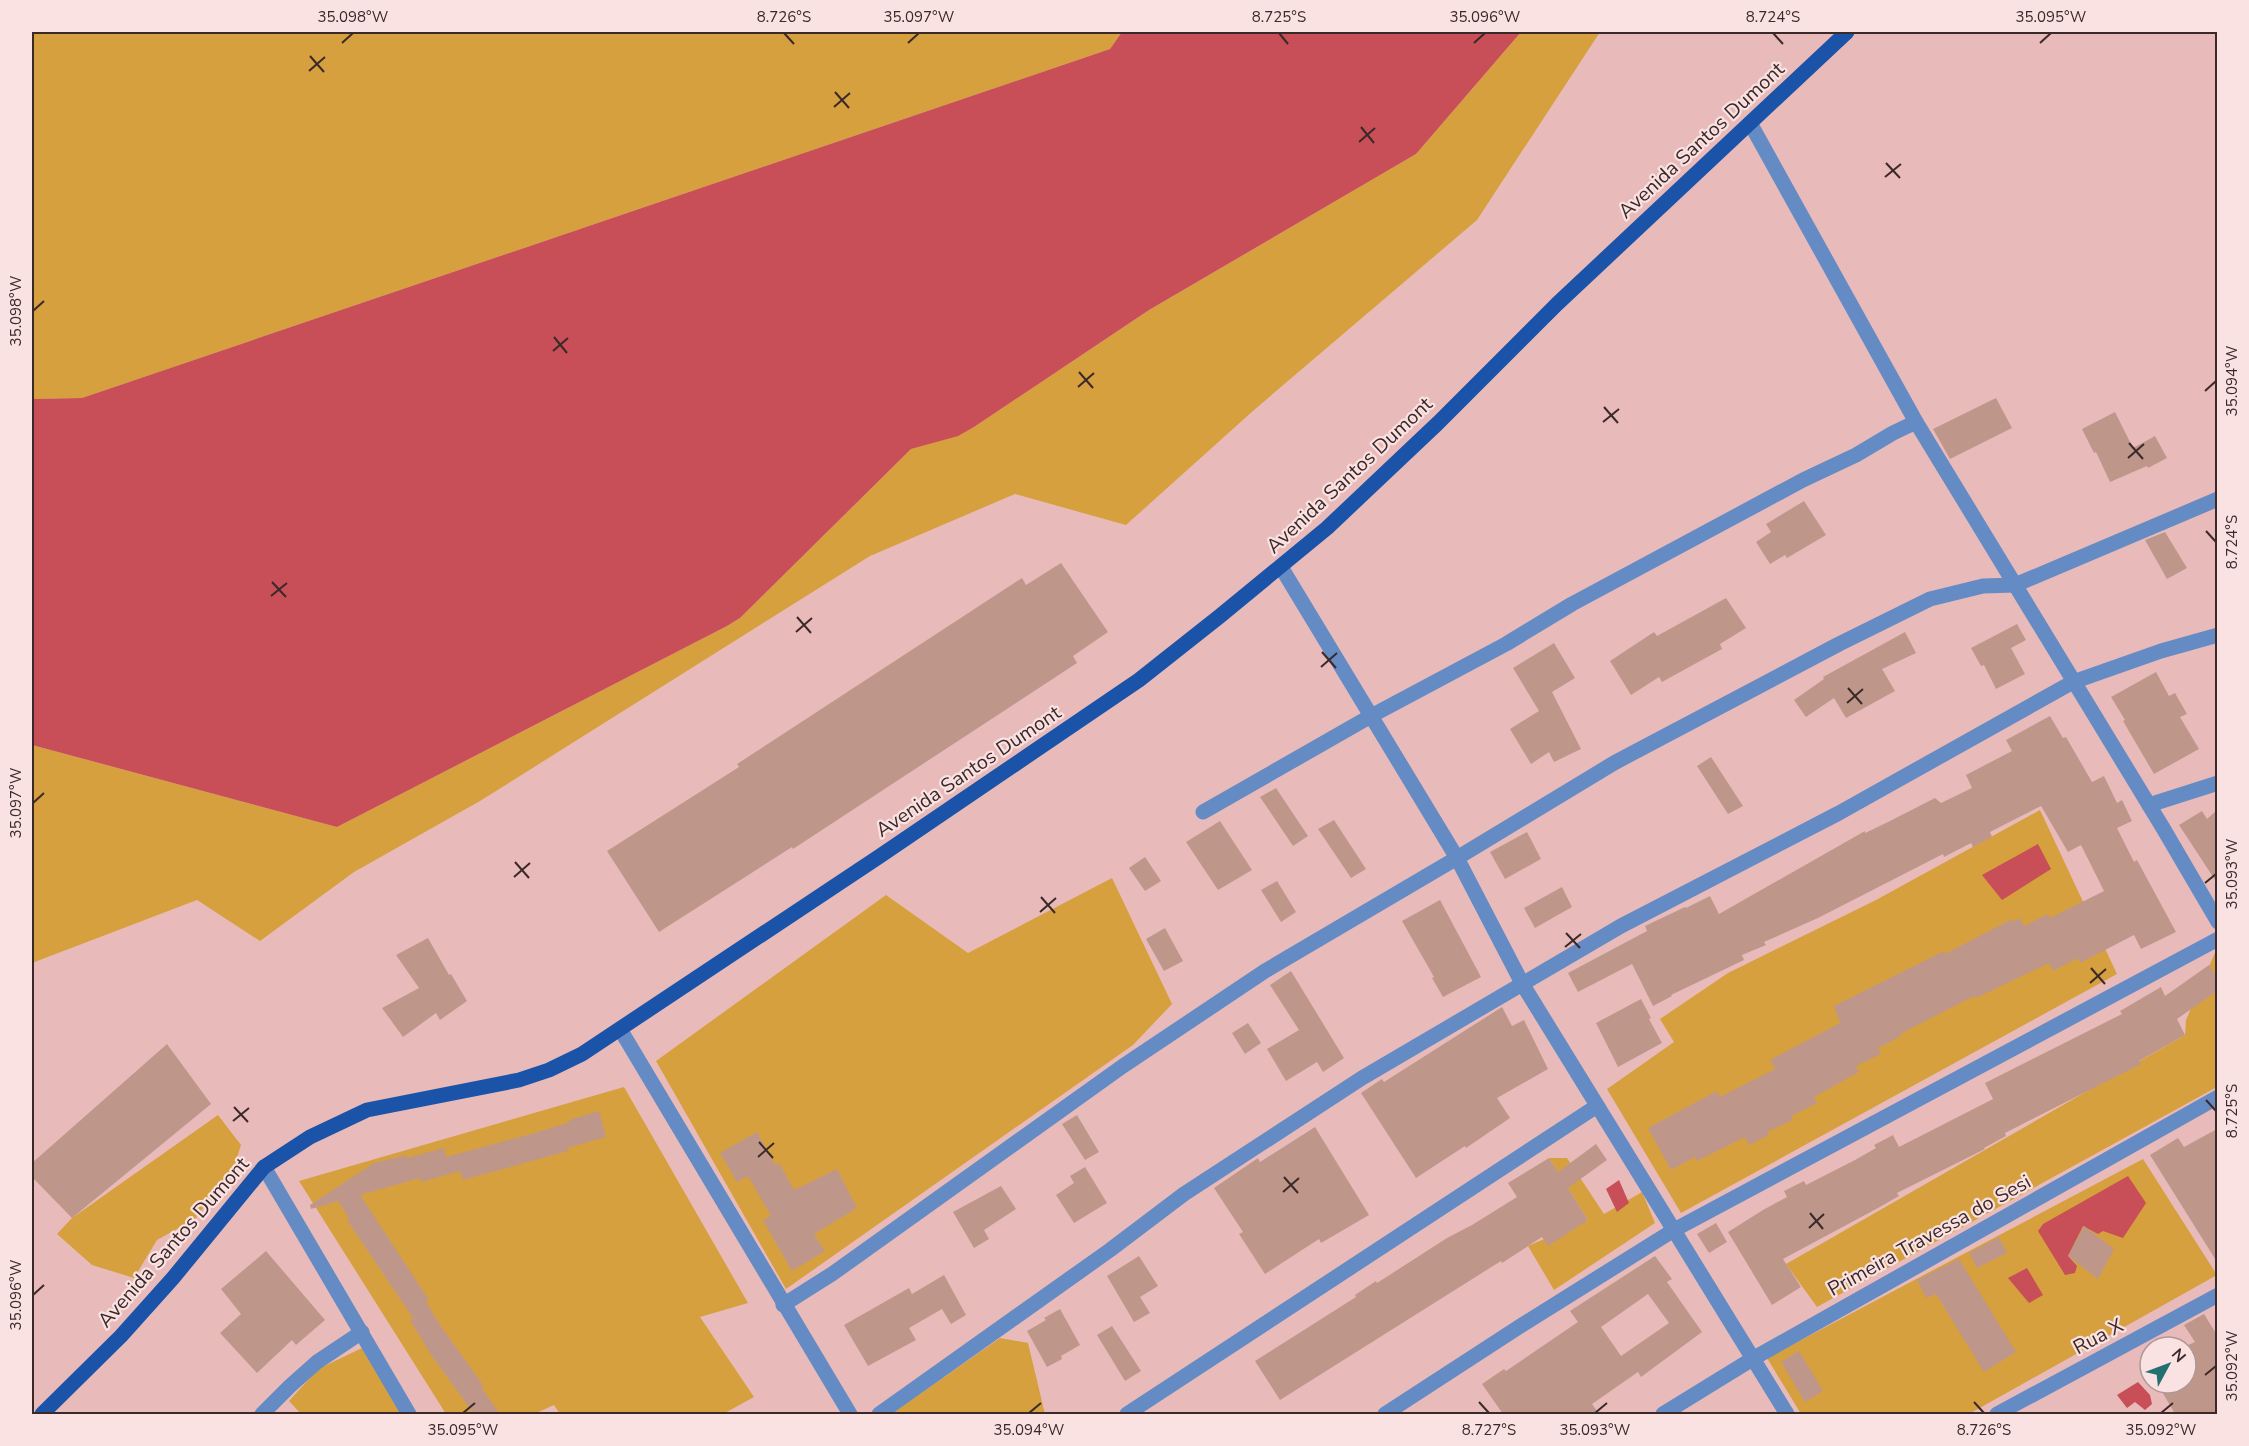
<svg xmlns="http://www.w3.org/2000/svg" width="2249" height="1446" font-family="'Nunito Sans',sans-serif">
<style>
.green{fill:#d6a03f}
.water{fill:#c84e57}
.building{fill:#bf978a;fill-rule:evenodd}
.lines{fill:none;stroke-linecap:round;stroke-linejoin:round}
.minor{stroke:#658bc5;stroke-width:15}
.major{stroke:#1a53a7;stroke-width:15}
.ticks{fill:none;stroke:#3b2929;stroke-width:2}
.labels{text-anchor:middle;stroke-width:4.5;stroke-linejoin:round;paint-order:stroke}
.street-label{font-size:20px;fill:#3b2929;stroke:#f9e2e1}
.neatline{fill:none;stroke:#3b2929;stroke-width:2}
.ticks-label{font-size:15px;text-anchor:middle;fill:#3b2929}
</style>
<rect width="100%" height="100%" fill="#e8bbba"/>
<g class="green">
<path d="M32 32H1122L1110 49 82 398 32 399Z"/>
<path d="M1521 32H1600L1477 220 1254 410 1126 525 1015 494 870 556 480 801 354 872 260 941 197 900 32 963V745L337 827 727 626 740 618 911 449 958 435 974 427 1149 310 1416 154Z"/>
<path d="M2040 810 2117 974 1681 1213 1607 1089 1674 1042 1660 1019 1728 973 1876 900Z"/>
<path d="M1112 878 1172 1004 1133 1045 786 1289 656 1061 886 895 968 953Z"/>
<path d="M2217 948V1087L1817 1307 1786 1264 2185 1035 2186 1020Z"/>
<path d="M624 1087 748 1303 700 1317 754 1397 723 1414H560L554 1405 534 1414H446L299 1181Z"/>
<path d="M218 1115 241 1145 234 1167 195 1219 157 1240 134 1278 92 1265 57 1234 72 1218Z"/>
<path d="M1549 1158H1567L1604 1214 1642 1192 1655 1223 1554 1290 1528 1246 1588 1220Z"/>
<path d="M2143 1159 2217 1275 1969 1414H1801L1767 1358Z"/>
<path d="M1000 1338 1028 1343 1045 1414H891Z"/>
<path d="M362 1348 402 1414H301L289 1401 318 1369Z"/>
</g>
<g class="water">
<path d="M1122 32H1521L1416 154 1149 310 974 427 958 436 911 449 740 618 727 626 337 827 32 745V399L82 398 1110 49Z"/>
<path d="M2038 844 2051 869 2002 900 1982 875Z"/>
<path d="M2128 1176 2146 1203 2123 1238 2103 1231 2098 1234 2083 1226 2068 1256 2077 1266 2075 1273 2065 1275 2038 1231 2043 1224Z"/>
<path d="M1619 1180 1629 1203 1617 1212 1606 1189Z"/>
<path d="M2027 1268 2043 1295 2029 1303 2008 1278Z"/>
<path d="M2138 1382 2150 1395 2152 1404 2145 1410 2135 1402 2127 1408 2117 1395Z"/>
</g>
<g class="building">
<path d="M1996 398 2012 428 1950 459 1933 429Z"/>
<path d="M2115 412 2133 448 2155 436 2167 458 2148 468 2147 466 2110 482 2096 452 2094 453 2082 429Z"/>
<path d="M1804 501 1826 535 1787 558 1785 555 1770 564 1756 542 1771 532 1766 524Z"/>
<path d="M2165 532 2187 568 2167 579 2145 540Z"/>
<path d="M1061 563 1108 632 1073 656 1077 663 793 849 792 847 659 932 607 851 739 767 737 764 1022 578 1026 585Z"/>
<path d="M1726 598 1746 628 1720 644 1722 649 1662 682 1659 677 1631 695 1610 661 1654 632 1657 636Z"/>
<path d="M2017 624 2026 640 2011 648 2025 674 1996 689 1984 665 1981 666 1971 648Z"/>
<path d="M1905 632 1916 653 1882 669 1895 691 1846 718 1834 698 1806 717 1794 700 1824 679 1823 677Z"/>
<path d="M1554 643 1575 678 1552 692 1581 749 1554 762 1549 752 1531 764 1510 729 1539 711 1513 668Z"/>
<path d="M2156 672 2169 696 2175 693 2187 714 2180 717 2199 749 2154 774 2123 721 2125 720 2111 697Z"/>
<path d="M2050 716 2063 738 2066 737 2092 782 2104 776 2117 803 2122 800 2132 821 2117 828 2134 862 2137 860 2176 932 2141 949 2134 935 2080 963 2078 958 2053 971 2049 963 1976 998 1974 996 1900 1034 1901 1036 1878 1048 1881 1054 1856 1066 1859 1072 1814 1097 1817 1103 1791 1116 1793 1120 1767 1132 1769 1135 1749 1145 1745 1137 1697 1161 1695 1157 1671 1170 1648 1128 1717 1091 1720 1097 1775 1069 1770 1060 1840 1023 1834 1006 1944 951 1945 954 2012 919 2013 922 2020 918 2024 926 2048 914 2050 918 2104 891 2081 845 2068 852 2041 806 1990 832 1992 837 1973 847 1971 843 1944 857 1943 854 1818 918 1764 942 1766 945 1742 955 1744 960 1671 995 1672 996 1653 1006 1632 964 1578 992 1568 973 1647 931 1645 926 1685 907 1686 908 1710 896 1719 914 1865 831V833L1888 822 1935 798 1941 803 1972 788 1966 775 2012 751 2006 740Z"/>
<path d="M1711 757 1743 806 1728 814 1697 766Z"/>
<path d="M1276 788 1308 836 1293 846 1260 797Z"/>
<path d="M2217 810V883L2179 825 2202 811 2207 819Z"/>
<path d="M1334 820 1366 869 1351 878 1318 829Z"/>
<path d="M1220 821 1252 870 1218 890 1186 842Z"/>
<path d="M1527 832 1541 859 1505 879 1490 852Z"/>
<path d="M1145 857 1161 881 1145 891 1129 868Z"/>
<path d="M1277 881 1296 912 1281 922 1261 890Z"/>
<path d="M1562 887 1572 907 1535 928 1524 908Z"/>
<path d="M1440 900 1481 977 1443 997 1432 978 1434 977 1402 921Z"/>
<path d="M1165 928 1183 961 1164 971 1146 939Z"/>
<path d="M428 938 449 975 451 974 467 1001 440 1020 436 1013 403 1037 382 1008 419 988 396 955Z"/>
<path d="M2209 965 2217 977V991L2177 1019 2185 1035 2139 1061 2141 1064 2005 1133 2006 1136 1984 1148 1985 1149 1897 1193 1899 1196 1878 1208 1783 1259 1801 1287 1772 1305 1728 1232 1763 1210 1787 1197 1784 1191 1804 1181 1806 1185 1855 1160 1876 1148 1874 1145 1893 1135 1899 1147 1993 1099 1985 1083 2122 1014 2120 1011 2161 987 2165 996Z"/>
<path d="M1291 971 1344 1058 1323 1072 1317 1062 1286 1081 1267 1049 1299 1030 1270 985Z"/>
<path d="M1641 999 1651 1018 1649 1019 1662 1043 1618 1067 1596 1023Z"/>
<path d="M1502 1007 1512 1026 1524 1020 1548 1069 1497 1098 1510 1118 1466 1148 1465 1146 1416 1178 1361 1093 1382 1079 1384 1082Z"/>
<path d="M1248 1023 1261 1043 1245 1054 1232 1033Z"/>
<path d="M167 1044 211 1104 72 1218 32 1177V1163Z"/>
<path d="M599 1111 606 1137 567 1148 568 1151 463 1180 460 1171 421 1182 420 1178 360 1195 429 1300 426 1302 442 1328 483 1385 481 1387 500 1414H474L432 1356 410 1320 413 1318 347 1220 349 1218 338 1201 311 1209 310 1205 374 1163 406 1155 407 1158 444 1148 446 1157 531 1134 570 1122 569 1120Z"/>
<path d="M1077 1115 1099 1152 1085 1160 1062 1124Z"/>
<path d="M1315 1127 1369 1215 1321 1243 1319 1239 1265 1274 1239 1234 1243 1232 1214 1188 1258 1158 1260 1162Z"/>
<path d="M2217 1129V1262L2150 1155 2178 1138 2184 1147Z"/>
<path d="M757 1132 775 1165 779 1163 794 1190 837 1169 857 1208 814 1234 825 1251 792 1271 763 1220 771 1216 748 1176 737 1182 720 1153Z"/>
<path d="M1596 1144 1607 1160 1568 1188 1588 1220 1548 1246 1542 1237 1502 1263 1501 1261 1280 1400 1255 1361 1356 1297 1355 1295 1376 1281 1377 1283 1447 1238 1472 1225 1517 1197 1508 1183 1549 1158 1558 1172Z"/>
<path d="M1085 1167 1107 1203 1074 1223 1056 1195 1074 1183 1070 1176Z"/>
<path d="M1001 1186 1016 1209 984 1230 989 1239 974 1248 953 1212Z"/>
<path d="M1716 1223 1727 1242 1709 1253 1697 1234Z"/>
<path d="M2084 1226 2114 1249 2098 1279 2068 1256Z"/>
<path d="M1999 1237 2007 1253 1977 1268 1969 1253Z"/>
<path d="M266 1251 325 1320 296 1345 292 1340 257 1373 220 1333 241 1314 221 1289Z"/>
<path d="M1139 1256 1158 1286 1140 1297 1150 1313 1134 1322 1107 1276Z"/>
<path d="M1655 1256 1672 1279 1667 1282 1702 1332 1641 1377 1638 1372 1592 1404 1599 1414H1503L1482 1384 1504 1369 1506 1371 1578 1322 1570 1311ZM1648 1294 1669 1323 1621 1356 1601 1327Z"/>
<path d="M1959 1259 2016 1352 1984 1372 1936 1294 1926 1298 1917 1280Z"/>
<path d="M944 1275 966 1315 951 1324 942 1309 909 1328 916 1340 868 1366 844 1325 909 1288 912 1294Z"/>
<path d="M1060 1309 1080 1345 1061 1356 1062 1359 1047 1367 1027 1331 1046 1320 1044 1318Z"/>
<path d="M2204 1314 2217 1335V1414H2175L2157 1383H2186V1346L2195 1342 2184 1325Z"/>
<path d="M1112 1326 1141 1371 1125 1381 1097 1335Z"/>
<path d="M1799 1351 1823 1391 1805 1402 1781 1362Z"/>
</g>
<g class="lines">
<g class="minor">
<path d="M1750 123 1916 422 2163 828 2218 922"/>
<path d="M1281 567 1457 858 1523 985 1787 1414"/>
<path d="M2149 805 2218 783"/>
<path d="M1203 812 1371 716 1506 644 1572 604 1803 480 1856 455 1893 433 1916 422"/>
<path d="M620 1029 850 1414"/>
<path d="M264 1167 409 1414"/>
<path d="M783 1305 832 1274 1123 1066 1265 971 1457 858 1614 763 1839 644 1930 599 1983 586 2015 585 2218 499"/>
<path d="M262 1414 290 1386 317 1362 362 1332"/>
<path d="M879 1414 1110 1250 1184 1194 1362 1078 1621 926 1839 813 2073 682 2161 651 2218 635"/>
<path d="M1127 1414 1597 1106"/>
<path d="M1385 1414 1522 1325 1674 1230 2218 939"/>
<path d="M1663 1414 1754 1358 2218 1097"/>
<path d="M1997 1414 2218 1295"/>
</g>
<path class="major" d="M42 1414 121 1336 173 1278 264 1167 310 1137 367 1110 519 1080 549 1070 582 1054 880 856 1139 680 1220 616 1327 528 1438 423 1557 304 1847 32"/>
</g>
<path class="ticks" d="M784 33 794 44M1279 33 1288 44M1773 33 1783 44M342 43 353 33M908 43 919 33M1474 43 1485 33M2040 43 2051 33M310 56 324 72M309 71 325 57M835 92 849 108M834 107 850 93M1361 127 1374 143M1359 142 1375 128M1886 163 1900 178M1885 177 1901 164M33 311 44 301M554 337 567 353M553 351 568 338M1079 372 1093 388M1078 387 1094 373M2205 391 2216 381M1604 407 1618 423M1603 422 1619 409M2129 443 2143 459M2128 458 2144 444M2206 531 2216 542M272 582 286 597M271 596 287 583M797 617 811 633M796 632 812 618M1322 652 1336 668M1321 667 1337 653M1848 688 1862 704M1847 703 1863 689M33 803 44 793M515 862 529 878M514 877 530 863M2205 883 2216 874M1041 897 1055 913M1040 912 1056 898M1566 933 1580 948M1565 947 1581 934M2091 968 2105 984M2090 983 2106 969M2206 1100 2216 1111M234 1107 248 1122M233 1121 249 1108M759 1142 773 1158M758 1157 774 1143M1284 1177 1298 1193M1283 1192 1299 1178M1810 1213 1823 1229M1809 1228 1824 1214M33 1295 44 1285M2205 1375 2216 1366M1479 1402 1489 1413M1974 1402 1984 1413M463 1413 475 1403M1029 1413 1041 1403M1595 1413 1607 1403M2161 1413 2173 1403"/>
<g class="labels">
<g class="street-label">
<text transform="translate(1701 140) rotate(-43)" y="7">Avenida Santos Dumont</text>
<text transform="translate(1349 475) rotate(-43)" y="7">Avenida Santos Dumont</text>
<text transform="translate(968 771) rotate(-34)" y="7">Avenida Santos Dumont</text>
<text transform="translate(1929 1235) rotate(-29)" y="7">Primeira Travessa do Sesi</text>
<text transform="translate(173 1242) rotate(-49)" y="7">Avenida Santos Dumont</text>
<text transform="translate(2098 1336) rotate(-28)" y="7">Rua X</text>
</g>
</g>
<rect width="2249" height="1446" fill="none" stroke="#f9e2e1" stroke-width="66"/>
<g transform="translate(2168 1365) rotate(49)"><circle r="28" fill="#f9e2e1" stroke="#ad9897" stroke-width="1.5"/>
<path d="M0-4.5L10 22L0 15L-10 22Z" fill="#246f72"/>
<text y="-9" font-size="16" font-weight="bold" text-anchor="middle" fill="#3b2929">N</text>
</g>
<rect x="33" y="33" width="2183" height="1380" class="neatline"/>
<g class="ticks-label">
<text x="353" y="22">35.098°W</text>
<text x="784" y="22">8.726°S</text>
<text x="919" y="22">35.097°W</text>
<text x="1279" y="22">8.725°S</text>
<text x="1485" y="22">35.096°W</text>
<text x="1773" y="22">8.724°S</text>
<text x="2051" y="22">35.095°W</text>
<text transform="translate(16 311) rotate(-90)" y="5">35.098°W</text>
<text transform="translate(2232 381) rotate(-90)" y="5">35.094°W</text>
<text transform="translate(2232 542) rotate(-90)" y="5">8.724°S</text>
<text transform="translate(16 803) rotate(-90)" y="5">35.097°W</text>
<text transform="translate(2232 874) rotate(-90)" y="5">35.093°W</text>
<text transform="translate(2232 1111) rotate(-90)" y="5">8.725°S</text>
<text transform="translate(16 1295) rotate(-90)" y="5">35.096°W</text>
<text transform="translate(2232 1366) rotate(-90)" y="5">35.092°W</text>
<text x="463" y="1435">35.095°W</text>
<text x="1029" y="1435">35.094°W</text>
<text x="1489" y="1435">8.727°S</text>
<text x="1595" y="1435">35.093°W</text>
<text x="1984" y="1435">8.726°S</text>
<text x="2161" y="1435">35.092°W</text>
</g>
</svg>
